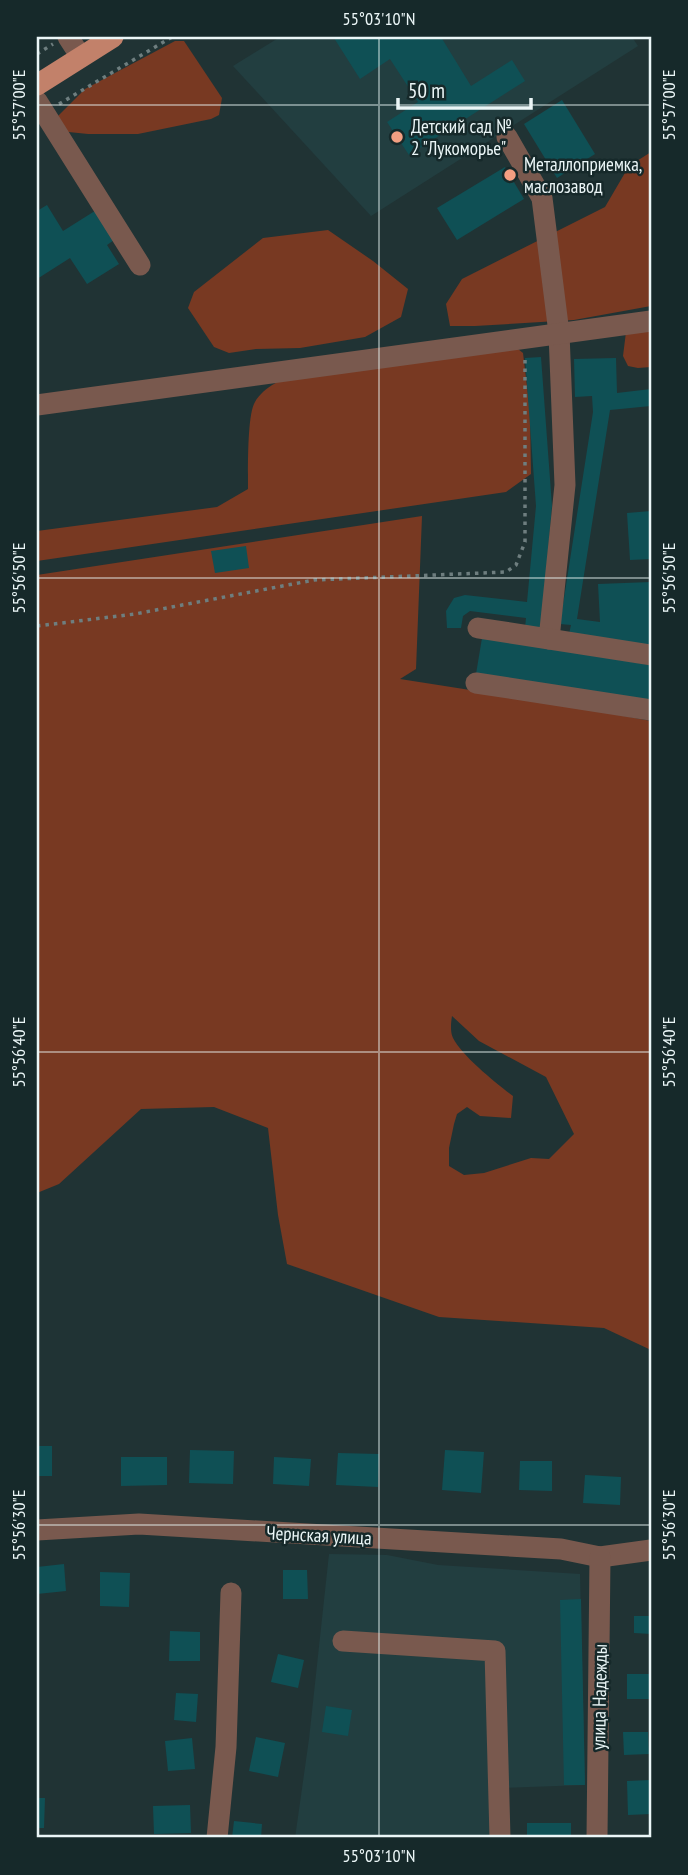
<svg xmlns="http://www.w3.org/2000/svg" width="688" height="1875" font-family="'PT Sans Narrow',sans-serif">
<style>
.built{fill:#223e40}
.green{fill:#783922;fill-rule:evenodd}
.building{fill:#0f5055}
.lines{fill:none;stroke-linecap:round;stroke-linejoin:round}
.path{stroke:#6e7e7f;stroke-width:3.5;stroke-dasharray:3.5 5;stroke-linecap:butt}
.minor{stroke:#79594e;stroke-width:21}
.major{stroke:#c2816a;stroke-width:21}
.ticks{fill:none;stroke:#ebf6f7;stroke-width:2;stroke-opacity:0.45}
.poi-dot{fill:#f39f82;stroke:#16292a;stroke-width:2.5}
.labels{text-anchor:middle;stroke-width:5;stroke-linejoin:round;paint-order:stroke}
.poi-label{font-size:19px;fill:#ebf6f7;stroke:#16292a;text-anchor:start}
.street-label{font-size:19px;fill:#ebf6f7;stroke:#16292a}
.neatline{fill:none;stroke:#ebf6f7;stroke-width:2.5}
.ticks-label{font-size:18px;text-anchor:middle;fill:#ebf6f7}
</style>
<rect width="100%" height="100%" fill="#203334"/>
<g class="built">
<path d="M280 37H632L638 46 371 216 233 66Z"/>
<path d="M329 1554 387 1555 438 1565 580 1574 585 1785 503 1788 505 1838H295L309 1739Z"/>
</g>
<g class="green">
<path d="M175 41H184L222 98 219 115 211 119 138 134H88L59 131 54 120 85 89Z"/>
<path d="M651 152V306L574 320 475 326H450L446 304 462 279 605 207 629 166Z"/>
<path d="M328 230 373 261 408 289 401 317 365 337 300 348 256 349 229 353 214 347 188 308 194 292 263 238Z"/>
<path d="M651 330V367L638 368 628 366 623 356 626 332Z"/>
<path d="M513 345 523 353 530 411 531 474 506 492 37 561V531L217 507 248 489C248 472 247 414 255 402 264 386 284 379 300 371Z"/>
<path d="M422 516 416 669 400 679 560 704 651 721V1350L604 1328 439 1317 287 1264 278 1215 268 1128 214 1107 141 1109 59 1184 37 1193V575ZM452 1016 479 1041 546 1077 574 1134 549 1159 531 1158 484 1173 464 1175 449 1166V1148L454 1124 457 1114 467 1107 480 1116 511 1118 513 1096C497 1084 462 1056 453 1038 450 1032 451 1022 452 1016Z"/>
</g>
<g class="building">
<path d="M337 37H441L471 86 512 60 525 81 409 155 387 122 418 102 390 59 360 79 334 38Z"/>
<path d="M562 100 595 154 557 178 524 124Z"/>
<path d="M505 167 524 199 457 240 437 208Z"/>
<path d="M47 205 63 231 98 209 117 238 107 245 119 264 87 284 70 258 37 279V211Z"/>
<path d="M541 357 552 506 541 629 525 628 526 618 470 611 463 616 461 628H447L446 611 454 598 465 595 527 602 536 506 525 358Z"/>
<path d="M616 358 617 393 651 389V406L610 410 577 619 600 622 598 584 651 582V646L569 634 571 625 560 624 593 412 592 396 575 397 574 359Z"/>
<path d="M651 511V559L630 560 627 513Z"/>
<path d="M246 546 249 568 215 573 211 551Z"/>
<path d="M482 638 651 665V702L476 674Z"/>
<rect x="37" y="1446" width="15" height="30"/>
<path d="M190 1450 234 1451 233 1484 189 1483Z"/>
<path d="M445 1450 484 1452 481 1493 442 1490Z"/>
<path d="M338 1453 379 1454 378 1487 336 1485Z"/>
<path d="M121 1457H167V1485L121 1486Z"/>
<path d="M274 1457 311 1459 309 1486 273 1484Z"/>
<path d="M520 1461H552V1491L519 1490Z"/>
<path d="M585 1475 621 1477 620 1505 583 1503Z"/>
<path d="M64 1564 66 1591 37 1594V1567Z"/>
<path d="M283 1570H307L308 1599H283Z"/>
<path d="M100 1572 130 1573 129 1607 100 1606Z"/>
<path d="M581 1599 585 1785H564L560 1600Z"/>
<path d="M634 1616H651V1634L634 1633Z"/>
<path d="M170 1631 200 1632V1661H169Z"/>
<path d="M278 1654 304 1660 298 1688 271 1682Z"/>
<rect x="627" y="1674" width="24" height="25"/>
<path d="M176 1693 198 1694 196 1722 174 1720Z"/>
<path d="M326 1706 352 1710 348 1736 322 1732Z"/>
<path d="M623 1732H648L649 1754 624 1755Z"/>
<path d="M256 1737 285 1743 278 1777 249 1771Z"/>
<path d="M192 1738 195 1769 168 1771 165 1741Z"/>
<path d="M650 1780 651 1814 628 1815 627 1781Z"/>
<path d="M37 1798H45L44 1828H37Z"/>
<path d="M190 1805 191 1833 154 1834 153 1806Z"/>
<path d="M234 1821 262 1824 261 1838H232Z"/>
<rect x="527" y="1823" width="44" height="15"/>
</g>
<g class="lines">
<g class="path">
<path d="M37 54 53 44"/>
<path d="M59 104 172 37"/>
<path d="M37 626 135 614 314 580 506 572 516 565 525 542V358"/>
</g>
<g class="minor">
<path d="M68 37 81 57"/>
<path d="M37 101 140 265"/>
<path d="M507 137 542 198 559 333 565 485 549 639"/>
<path d="M37 405 651 321"/>
<path d="M478 628 651 655"/>
<path d="M476 683 651 710"/>
<path d="M37 1530 139 1524 561 1549 600 1557 651 1550"/>
<path d="M343 1641 495 1651 500 1838"/>
<path d="M217 1838 226 1747 231 1593"/>
<path d="M597 1838 600 1557"/>
</g>
<path class="major" d="M37 85 113 37"/>
</g>
<path class="ticks" d="M379 37V1838M37 105H651M37 578H651M37 1052H651M37 1525H651"/>
<g class="poi-dot">
<circle cx="397" cy="137" r="7"/>
<circle cx="510" cy="175" r="7"/>
</g>
<g class="labels">
<g class="poi-label">
<text x="411" y="133">Детский сад №<tspan x="411" dy="22">2 "Лукоморье"</tspan></text>
<text x="524" y="171">Металлоприемка,<tspan x="524" dy="22">маслозавод</tspan></text>
</g>
<g class="street-label">
<text transform="translate(319 1535) rotate(3)" y="7">Чернская улица</text>
<text transform="translate(599 1697) rotate(-89)" y="7">улица Надежды</text>
</g>
</g>
<rect width="688" height="1875" fill="none" stroke="#16292a" stroke-width="77"/>
<path d="M398 98v10h133v-10" fill="none" stroke="#ebf6f7" stroke-width="3.5"/>
<text x="408" y="98" font-size="21" fill="#ebf6f7" stroke="#16292a" stroke-width="5" paint-order="stroke">50 m</text>
<rect x="38" y="38" width="612" height="1798" class="neatline"/>
<g class="ticks-label">
<text x="379" y="25">55°03'10"N</text>
<text transform="translate(669 105) rotate(-90)" y="6">55°57'00"E</text>
<text transform="translate(19 105) rotate(-90)" y="6">55°57'00"E</text>
<text transform="translate(669 578) rotate(-90)" y="6">55°56'50"E</text>
<text transform="translate(19 578) rotate(-90)" y="6">55°56'50"E</text>
<text transform="translate(19 1052) rotate(-90)" y="6">55°56'40"E</text>
<text transform="translate(669 1052) rotate(-90)" y="6">55°56'40"E</text>
<text transform="translate(669 1525) rotate(-90)" y="6">55°56'30"E</text>
<text transform="translate(19 1525) rotate(-90)" y="6">55°56'30"E</text>
<text x="379" y="1862">55°03'10"N</text>
</g>
</svg>
